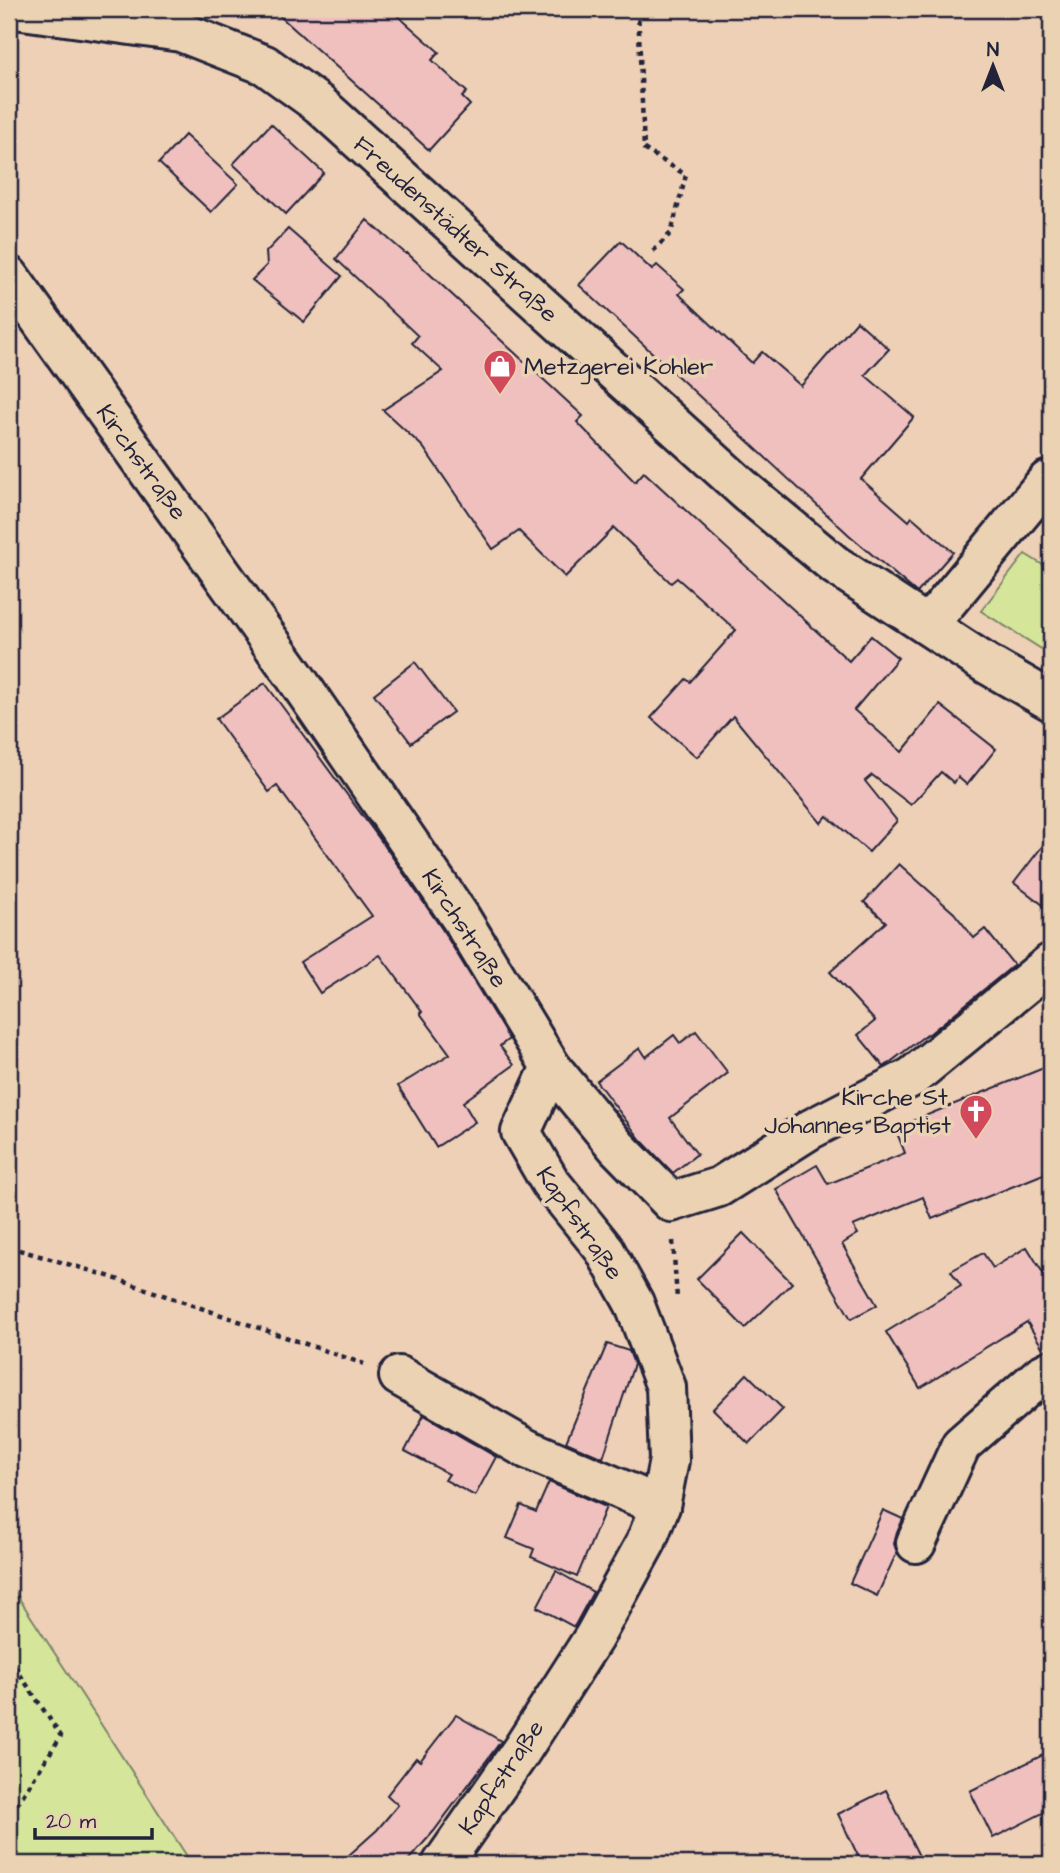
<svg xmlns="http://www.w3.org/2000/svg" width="1060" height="1873" font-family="'Architects Daughter',sans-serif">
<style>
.green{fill:#d5e69a;stroke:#7c846a;stroke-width:2}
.building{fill:#efc0be;stroke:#22223b;stroke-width:2}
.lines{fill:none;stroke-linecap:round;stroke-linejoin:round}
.minor-casing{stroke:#22223b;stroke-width:44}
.path{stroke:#22223b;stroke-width:4.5;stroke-dasharray:5 5;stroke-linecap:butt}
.minor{stroke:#ebd2b3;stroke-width:38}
.labels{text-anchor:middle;stroke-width:7;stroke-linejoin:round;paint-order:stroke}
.street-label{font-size:24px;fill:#22223b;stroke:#ebd2b3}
.poi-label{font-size:24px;fill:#22223b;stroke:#ebd2b3;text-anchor:start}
</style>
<rect width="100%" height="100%" fill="#eed0b6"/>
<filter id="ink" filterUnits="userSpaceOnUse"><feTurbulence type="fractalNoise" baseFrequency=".0143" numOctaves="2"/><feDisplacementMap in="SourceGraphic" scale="14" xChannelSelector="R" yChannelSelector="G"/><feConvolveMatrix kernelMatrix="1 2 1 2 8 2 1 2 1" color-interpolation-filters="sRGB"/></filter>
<g filter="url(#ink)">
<g class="green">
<path d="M1025 554 1051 570V655L981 611Z"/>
<path d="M9 1583 192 1864H9Z"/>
</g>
<g class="building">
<path d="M272 9H390L439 52 432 60 467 92 462 97 470 105 429 150Z"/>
<path d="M271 124 324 173 286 214 233 164Z"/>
<path d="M185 135 238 184 211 212 159 163Z"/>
<path d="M367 220 406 254 407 253 583 416 577 422 635 482 644 472 849 661 871 636 898 658 854 710 902 752 940 705 996 749 967 785 958 777 954 783 941 772 911 805 872 775 865 781 897 821 869 852 827 816 821 823 733 716 697 757 651 718 686 679 690 682 736 630 677 578 671 583 614 528 565 577 519 531 493 549 423 447 383 410 443 371 412 343 418 336 336 259Z"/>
<path d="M288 229 342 276 304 322 252 280 267 265 266 252Z"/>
<path d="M621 241 652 270 657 265 684 289 679 294 752 363 762 352 801 386 857 321 889 349 865 375 914 417 861 479 909 521 912 517 953 552 917 593 848 534 579 285Z"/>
<path d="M415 662 453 712 411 743 374 694Z"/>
<path d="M265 683 384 845 442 929 509 1039 500 1046 514 1065 463 1102 475 1122 436 1147 398 1086 450 1054 420 1013 422 1012 380 955 320 993 300 962 372 916 277 786 269 792 216 719Z"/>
<path d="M1051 835V911L1014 883Z"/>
<path d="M899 864 954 913 974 938 985 929 1014 965 928 1035 927 1034 884 1067 858 1035 875 1021 830 972 886 922 864 902Z"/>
<path d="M696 1031 728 1073 670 1118 697 1154 673 1173 641 1140 596 1081 640 1048 646 1057 674 1035 680 1043Z"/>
<path d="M1051 1065V1171L932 1219 923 1197 853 1226 858 1234 842 1244 877 1305 851 1319 776 1189 817 1165 828 1184 905 1153 895 1128Z"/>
<path d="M743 1233 792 1283 745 1328 697 1279Z"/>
<path d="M1027 1247 1051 1286V1348L1044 1350 1027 1322 920 1388 886 1332 961 1286 951 1271 983 1253 993 1268Z"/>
<path d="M607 1344 629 1351 634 1364 603 1458 566 1442Z"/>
<path d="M747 1374 783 1409 749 1444 713 1409Z"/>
<path d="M424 1415 496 1457 475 1496 445 1480 449 1474 405 1451Z"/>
<path d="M549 1482 606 1507 577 1577 531 1557 534 1549 507 1538 521 1505 536 1512Z"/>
<path d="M883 1510 903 1519 896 1535 894 1544 897 1552 877 1596 850 1583Z"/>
<path d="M556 1571 593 1592 574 1627 537 1607Z"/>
<path d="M456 1715 501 1741 434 1831 405 1864H339L377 1830 398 1805 387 1795 416 1758 420 1761Z"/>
<path d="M1051 1751V1809L993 1838 970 1791Z"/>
<path d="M886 1790 923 1864H862L838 1814Z"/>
</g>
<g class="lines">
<defs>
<g id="minor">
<path d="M15 9 181 32 265 65 319 104 747 492 835 565 985 663 1051 701"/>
<path d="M9 276 294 675 460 917 551 1067 617 1147 671 1202 719 1187 811 1129 912 1077 1051 963"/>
<path d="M928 625 1047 481"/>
<path d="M399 1376 527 1449 660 1506"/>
<path d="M916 1543 961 1445 1041 1375 1051 1370"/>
<path d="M442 1864 521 1751 594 1637 646 1542 660 1506 669 1460 666 1387 634 1303 604 1249 550 1182 521 1132 551 1067"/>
</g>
</defs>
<use href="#minor" class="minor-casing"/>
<g class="path">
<path d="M638 9 644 149 686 175 671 233 652 252"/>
<path d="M673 1241 677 1299"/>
<path d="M9 1247 102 1274 364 1364"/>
<path d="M9 1658 61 1736 9 1817"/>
<path d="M141 1864H146"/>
</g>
<use href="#minor" class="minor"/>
</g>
</g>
<defs>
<symbol id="shop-pin" viewBox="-11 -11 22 30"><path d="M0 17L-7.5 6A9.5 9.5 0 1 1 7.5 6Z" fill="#d1495b" stroke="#ebd2b3"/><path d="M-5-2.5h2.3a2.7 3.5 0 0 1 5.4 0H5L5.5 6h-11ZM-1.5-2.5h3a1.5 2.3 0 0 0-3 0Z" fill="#fff"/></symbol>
<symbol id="church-pin" viewBox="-11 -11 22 30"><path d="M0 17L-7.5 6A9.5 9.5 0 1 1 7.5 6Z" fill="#d1495b" stroke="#ebd2b3"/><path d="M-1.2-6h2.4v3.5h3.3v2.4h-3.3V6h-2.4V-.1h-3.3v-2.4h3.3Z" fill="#fff"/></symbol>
</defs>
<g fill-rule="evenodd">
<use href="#shop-pin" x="481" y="347" width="38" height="52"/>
<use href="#church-pin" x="957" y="1092" width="38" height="52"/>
</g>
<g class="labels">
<g class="street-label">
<text transform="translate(456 229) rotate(42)" y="8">Freudenstädter Straße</text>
<text transform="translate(142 462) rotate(54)" y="8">Kirchstraße</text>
<text transform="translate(465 928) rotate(57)" y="8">Kirchstraße</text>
<text transform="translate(580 1223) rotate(55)" y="8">Kapfstraße</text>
<text transform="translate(501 1777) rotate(-56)" y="8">Kapfstraße</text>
</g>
<g class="poi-label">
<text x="524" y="374">Metzgerei Kohler</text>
<text x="951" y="1105" text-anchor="end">Kirche St.<tspan x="951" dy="28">Johannes Baptist</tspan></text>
</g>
</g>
<rect width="1060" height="1873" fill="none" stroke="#ebd2b3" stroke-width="35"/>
<rect x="18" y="18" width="1025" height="1838" fill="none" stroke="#22223b" stroke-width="2.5" filter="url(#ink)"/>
<g transform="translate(993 66)" stroke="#ebd2b3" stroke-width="5" paint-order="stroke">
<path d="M0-5L12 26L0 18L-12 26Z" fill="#22223b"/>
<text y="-10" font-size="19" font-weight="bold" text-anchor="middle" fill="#22223b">N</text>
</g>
<path d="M35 1828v10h117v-10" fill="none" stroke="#22223b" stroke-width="3.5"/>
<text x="46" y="1828" font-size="21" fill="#22223b" stroke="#ebd2b3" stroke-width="5" paint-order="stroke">20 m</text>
</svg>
